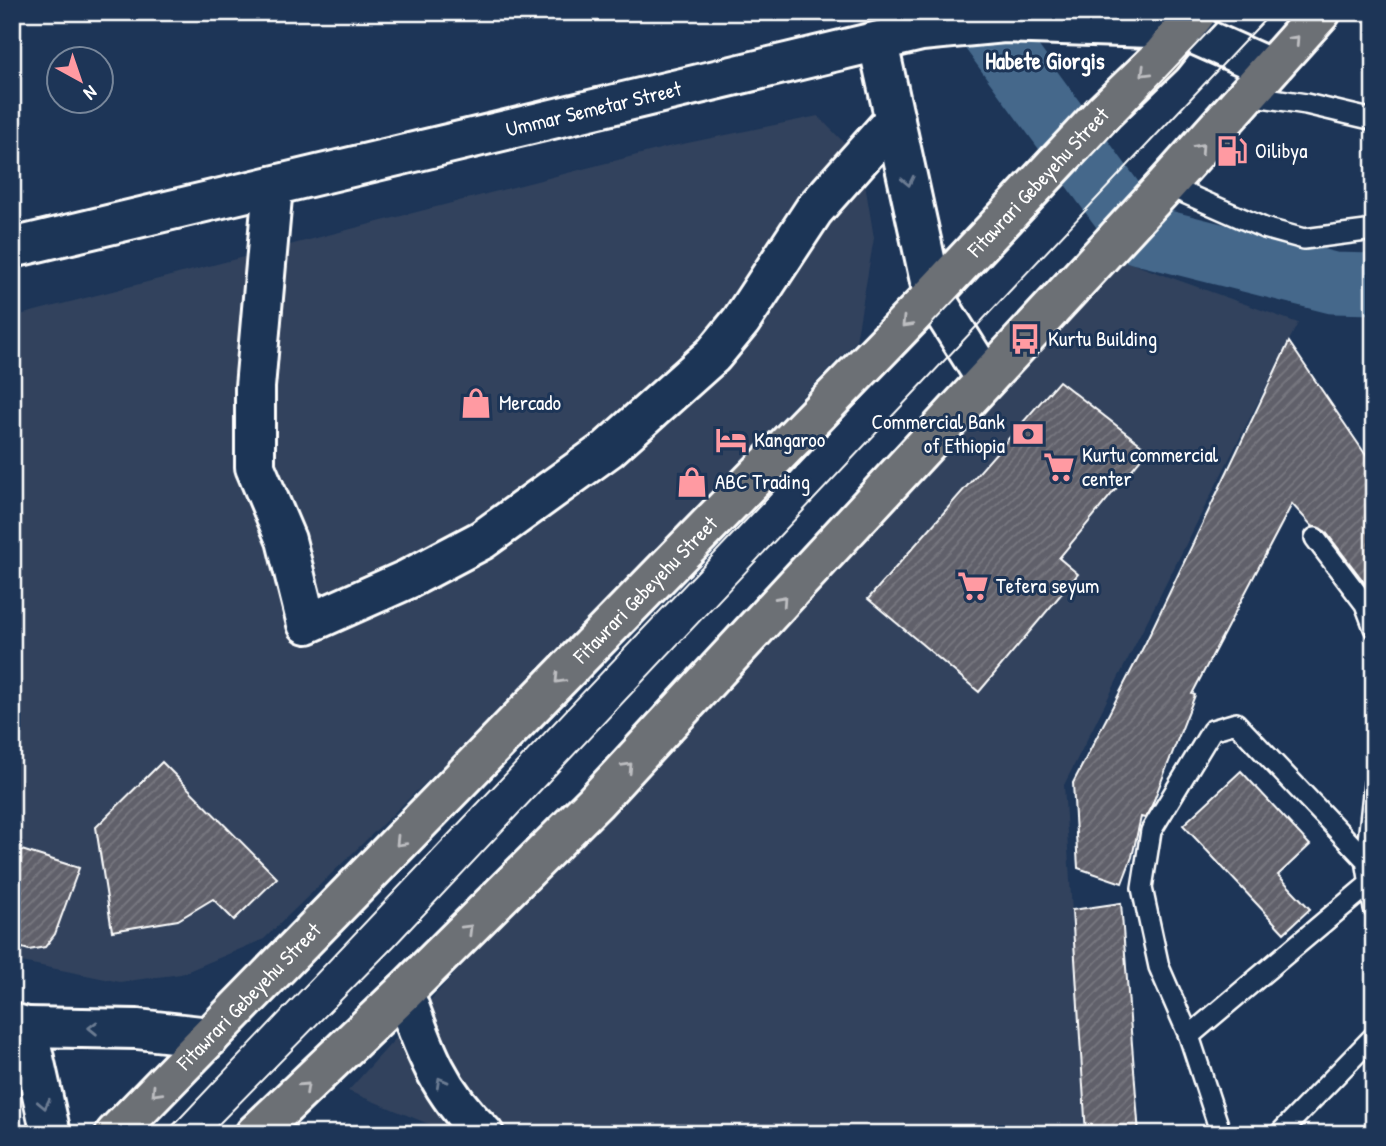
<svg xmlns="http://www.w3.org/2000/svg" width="1386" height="1146" font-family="'Patrick Hand',sans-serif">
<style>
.built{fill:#31425d}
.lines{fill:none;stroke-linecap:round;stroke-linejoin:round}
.river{stroke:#44688b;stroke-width:61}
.building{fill:url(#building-hatch);stroke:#fff;stroke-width:2}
.service-casing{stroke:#fff;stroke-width:24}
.minor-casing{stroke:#fff;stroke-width:44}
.tertiary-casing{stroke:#fff;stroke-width:44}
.secondary-casing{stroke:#fff;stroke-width:44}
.primary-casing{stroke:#fff;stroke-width:44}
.service{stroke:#1d3557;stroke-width:19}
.minor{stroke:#1d3557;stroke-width:38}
.tertiary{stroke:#1d3557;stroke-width:38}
.secondary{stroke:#1d3557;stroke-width:38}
.primary{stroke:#6c6f75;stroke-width:38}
.tram{stroke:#fff;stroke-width:2}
.oneway{stroke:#bdbec1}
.oneway2{stroke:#6c7c92}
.labels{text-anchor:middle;stroke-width:6;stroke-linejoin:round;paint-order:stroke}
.street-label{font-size:21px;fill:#fff;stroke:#1d3557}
.poi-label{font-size:21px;fill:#fff;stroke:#1d3557;text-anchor:start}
.neighbourhood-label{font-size:23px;font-weight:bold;fill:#fff;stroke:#1d3557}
</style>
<defs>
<pattern id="building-hatch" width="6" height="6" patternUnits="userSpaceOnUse" patternTransform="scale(1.75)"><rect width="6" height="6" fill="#61616b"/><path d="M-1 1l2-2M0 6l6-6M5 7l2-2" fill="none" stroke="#797981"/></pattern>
</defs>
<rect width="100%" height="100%" fill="#1d3557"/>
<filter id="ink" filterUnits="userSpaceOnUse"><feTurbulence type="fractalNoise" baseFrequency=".0143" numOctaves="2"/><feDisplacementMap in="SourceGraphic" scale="14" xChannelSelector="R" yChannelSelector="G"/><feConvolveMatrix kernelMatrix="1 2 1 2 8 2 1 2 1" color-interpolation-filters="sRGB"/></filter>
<g filter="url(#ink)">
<g class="built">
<path d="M818 116 861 160 874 238 856 341 487 723 264 939 181 974 120 982 12 960V317L668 147Z"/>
<path d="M1102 253 1298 323 1064 785 1086 1134H453L348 1091 990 382Z"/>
</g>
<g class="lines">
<path class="river" d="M976 12 1139 234 1333 283 1374 284"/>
</g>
<g class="building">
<path d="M1289 342 1374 467V595L1325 531 1312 526 1292 504 1192 694 1195 695 1152 805 1145 818 1141 817 1132 857 1122 883 1078 868 1073 783 1146 642Z"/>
<path d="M1059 381 1148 450 1059 558 1078 574 979 692 868 599Z"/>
<path d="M162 762 277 878 234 920 213 899 178 920 112 931 96 827Z"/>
<path d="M1241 771 1310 845 1278 875 1310 909 1284 933 1183 825Z"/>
<path d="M12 847 79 868 55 934 45 947 29 950 12 945Z"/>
<path d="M1121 903 1139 1134H1086L1072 910Z"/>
</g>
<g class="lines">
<defs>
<g id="service">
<path d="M1248 95 1306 104 1374 120"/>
<path d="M1166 185 1264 228 1304 239 1374 230"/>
<path d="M1315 538 1365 604 1374 628"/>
<path d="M1374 784 1366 860 1374 909"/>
<path d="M1189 1036 1368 885"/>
<path d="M1221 1134 1189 1036 1159 967 1142 888 1151 831 1212 730 1236 723 1366 860"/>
<path d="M1279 1134 1374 1036"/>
</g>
<g id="minor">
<path d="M273 186 255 387V467L286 540 307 624 408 579 482 540 608 449 713 355 741 321 814 210 895 119"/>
<path d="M51 1134 27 1027 137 1029 210 1037"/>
</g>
<path id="tertiary" d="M12 1023 27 1027"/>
<g id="secondary">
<path d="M878 43 933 295 986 379"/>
<path id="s1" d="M12 248 921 31 1004 23 1182 29 1270 68"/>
<path d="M404 992C424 1049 439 1092 484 1134"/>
</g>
<g id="primary">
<path id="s2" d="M115 1134 933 295 1104 112 1162 56 1197 12"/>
<path d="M255 1134 404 992 595 802 1166 185 1321 12"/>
</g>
</defs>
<use href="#service" class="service-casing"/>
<use href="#minor" class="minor-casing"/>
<use href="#tertiary" class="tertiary-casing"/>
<use href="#secondary" class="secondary-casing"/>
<use href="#primary" class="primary-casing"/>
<use href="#service" class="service"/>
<use href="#minor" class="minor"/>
<use href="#tertiary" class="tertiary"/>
<use href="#secondary" class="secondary"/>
<use href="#primary" class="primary"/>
<g class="tram">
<path d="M165 1134 1227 12"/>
<path d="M209 1134 394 946 1272 12"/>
</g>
</g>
<defs><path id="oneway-chevron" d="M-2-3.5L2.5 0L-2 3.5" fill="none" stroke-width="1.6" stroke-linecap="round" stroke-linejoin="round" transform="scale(1.75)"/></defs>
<g class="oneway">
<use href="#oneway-chevron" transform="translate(1295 40) rotate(-48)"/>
<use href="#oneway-chevron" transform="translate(1145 72) rotate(136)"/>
<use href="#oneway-chevron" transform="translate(1200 148) rotate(-48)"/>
<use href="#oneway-chevron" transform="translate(906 323) rotate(134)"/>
<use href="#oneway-chevron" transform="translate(782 600) rotate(-48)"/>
<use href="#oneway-chevron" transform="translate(559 679) rotate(134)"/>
<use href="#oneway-chevron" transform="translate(628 767) rotate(-47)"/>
<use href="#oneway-chevron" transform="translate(400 842) rotate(134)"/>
<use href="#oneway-chevron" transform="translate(468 929) rotate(-45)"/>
<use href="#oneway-chevron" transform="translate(305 1087) rotate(-43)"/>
<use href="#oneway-chevron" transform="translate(156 1092) rotate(134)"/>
</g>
<g class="oneway2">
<use href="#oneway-chevron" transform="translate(908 181) rotate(78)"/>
<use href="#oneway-chevron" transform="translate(93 1028) rotate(-179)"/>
<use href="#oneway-chevron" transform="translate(441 1082) rotate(-119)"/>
<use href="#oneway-chevron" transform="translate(44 1104) rotate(78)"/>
</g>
</g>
<defs>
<symbol id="fuel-bare" viewBox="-9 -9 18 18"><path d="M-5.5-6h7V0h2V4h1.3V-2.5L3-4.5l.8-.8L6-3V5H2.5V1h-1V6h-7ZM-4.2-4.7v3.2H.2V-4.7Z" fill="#ff9aa2" stroke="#1d3557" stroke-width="2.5" paint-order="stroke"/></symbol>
<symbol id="bus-bare" viewBox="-9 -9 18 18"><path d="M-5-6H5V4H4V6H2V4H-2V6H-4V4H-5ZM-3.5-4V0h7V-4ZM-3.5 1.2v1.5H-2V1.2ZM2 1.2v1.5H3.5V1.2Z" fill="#ff9aa2" stroke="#1d3557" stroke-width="2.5" paint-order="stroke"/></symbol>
<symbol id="shop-bare" viewBox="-9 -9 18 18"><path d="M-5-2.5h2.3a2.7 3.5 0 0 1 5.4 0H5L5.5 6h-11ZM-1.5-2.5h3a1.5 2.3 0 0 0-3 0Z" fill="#ff9aa2" stroke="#1d3557" stroke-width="2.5" paint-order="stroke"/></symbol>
<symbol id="bank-bare" viewBox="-9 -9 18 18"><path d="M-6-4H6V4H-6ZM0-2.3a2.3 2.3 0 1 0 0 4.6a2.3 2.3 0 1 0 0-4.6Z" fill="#ff9aa2" stroke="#1d3557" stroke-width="2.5" paint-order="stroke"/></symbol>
<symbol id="hotel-bare" viewBox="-9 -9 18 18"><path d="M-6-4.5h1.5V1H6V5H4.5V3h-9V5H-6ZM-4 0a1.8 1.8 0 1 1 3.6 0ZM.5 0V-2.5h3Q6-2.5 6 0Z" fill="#ff9aa2" stroke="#1d3557" stroke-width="2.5" paint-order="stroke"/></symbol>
<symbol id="supermarket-bare" viewBox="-9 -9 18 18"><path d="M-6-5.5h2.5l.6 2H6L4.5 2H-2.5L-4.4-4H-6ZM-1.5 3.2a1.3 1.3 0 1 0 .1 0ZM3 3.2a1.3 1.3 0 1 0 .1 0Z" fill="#ff9aa2" stroke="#1d3557" stroke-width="2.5" paint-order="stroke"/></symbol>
</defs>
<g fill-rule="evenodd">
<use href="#fuel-bare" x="1210" y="129" width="44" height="44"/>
<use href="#bus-bare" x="1003" y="317" width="44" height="44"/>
<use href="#shop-bare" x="454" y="381" width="44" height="44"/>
<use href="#bank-bare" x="1006" y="412" width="44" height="44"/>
<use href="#hotel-bare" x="709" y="418" width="44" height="44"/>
<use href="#supermarket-bare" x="1037" y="445" width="44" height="44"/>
<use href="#shop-bare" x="670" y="460" width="44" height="44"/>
<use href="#supermarket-bare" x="951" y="564" width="44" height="44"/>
</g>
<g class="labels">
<g class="street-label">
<text dy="7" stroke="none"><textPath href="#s1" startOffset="598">Ummar Semetar Street</textPath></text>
<text dy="7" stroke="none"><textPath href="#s2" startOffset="1326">Fitawrari Gebeyehu Street</textPath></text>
<text dy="7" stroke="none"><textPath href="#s2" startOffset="760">Fitawrari Gebeyehu Street</textPath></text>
<text dy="7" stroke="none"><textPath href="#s2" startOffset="192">Fitawrari Gebeyehu Street</textPath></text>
</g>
<g class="poi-label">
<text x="1255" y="158">Oilibya</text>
<text x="1048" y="346">Kurtu Building</text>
<text x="499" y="410">Mercado</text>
<text x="1005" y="429" text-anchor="end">Commercial Bank<tspan x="1005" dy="24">of Ethiopia</tspan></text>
<text x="754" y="447">Kangaroo</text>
<text x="1082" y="462">Kurtu commercial<tspan x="1082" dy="24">center</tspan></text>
<text x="715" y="489">ABC Trading</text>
<text x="996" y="593">Tefera seyum</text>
</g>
<g class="neighbourhood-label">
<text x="1045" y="69">Habete Giorgis</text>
</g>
</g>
<rect width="1386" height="1146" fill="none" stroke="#1d3557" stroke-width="42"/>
<rect x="21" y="21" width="1344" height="1104" fill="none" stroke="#fff" stroke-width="2.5" filter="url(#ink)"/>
<g transform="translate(80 80) rotate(140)"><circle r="33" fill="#1d3557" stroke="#77869a" stroke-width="2"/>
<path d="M0-5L12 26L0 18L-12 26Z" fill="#ff9aa2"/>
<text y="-10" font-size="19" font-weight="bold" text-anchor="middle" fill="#ffffff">N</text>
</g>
</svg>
